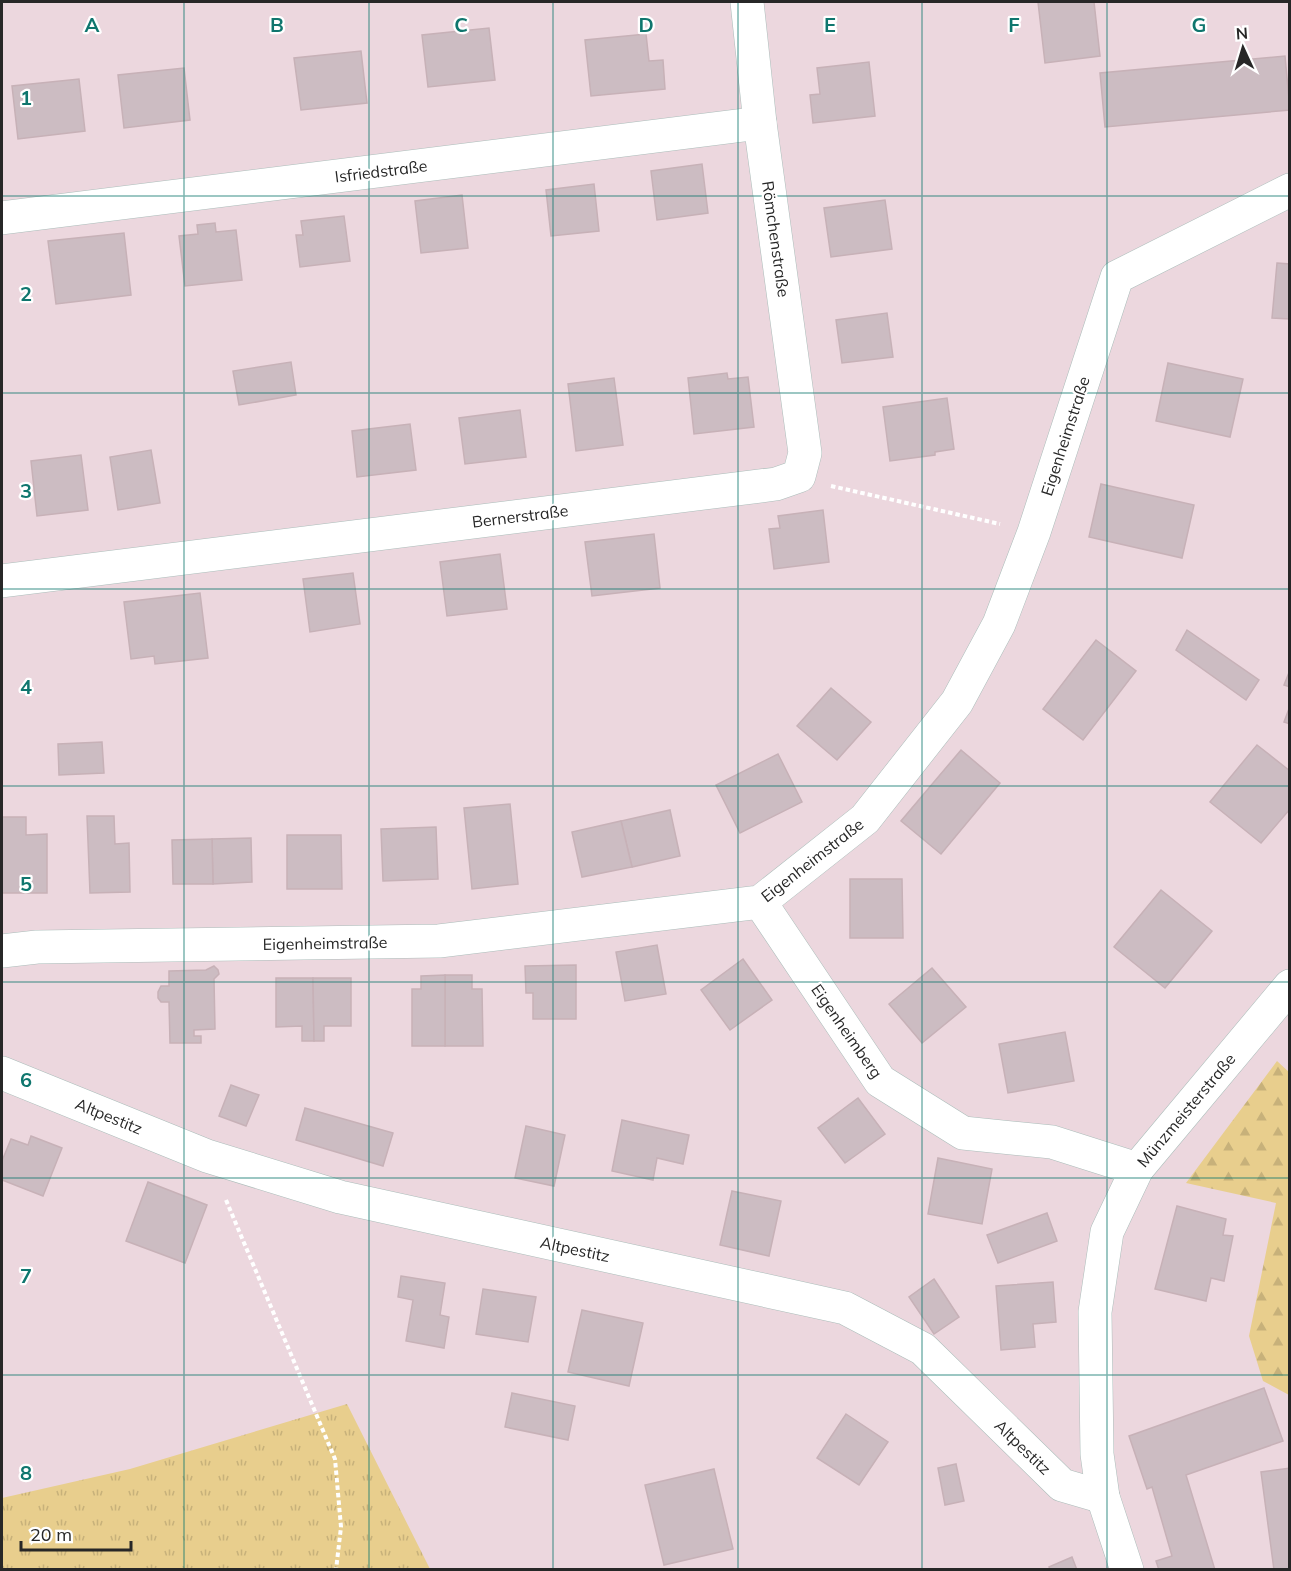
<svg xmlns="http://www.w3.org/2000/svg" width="1291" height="1571" font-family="Mulish,sans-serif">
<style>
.grass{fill:url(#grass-tufts)}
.forest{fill:url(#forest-firs)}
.building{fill:#ccbcc2;stroke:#c7b1b7;stroke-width:1.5}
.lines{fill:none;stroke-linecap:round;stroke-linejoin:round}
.street-casing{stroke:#abbdba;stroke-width:34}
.path{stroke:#fff;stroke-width:4;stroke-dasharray:4.5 3;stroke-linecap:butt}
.street{stroke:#fff;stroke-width:33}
.grid{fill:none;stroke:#0f766e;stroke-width:1.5;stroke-opacity:0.55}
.labels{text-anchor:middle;stroke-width:4.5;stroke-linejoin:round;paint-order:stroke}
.street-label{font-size:16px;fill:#272727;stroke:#fff}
.grid-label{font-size:20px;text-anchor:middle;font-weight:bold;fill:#0f766e;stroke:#fff;stroke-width:4.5;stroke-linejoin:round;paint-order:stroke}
</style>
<defs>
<pattern id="grass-tufts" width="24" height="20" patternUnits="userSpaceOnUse" patternTransform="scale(1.5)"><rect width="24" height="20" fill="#e8ce8d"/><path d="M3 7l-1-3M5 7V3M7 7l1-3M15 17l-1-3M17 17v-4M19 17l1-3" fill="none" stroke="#c7b17a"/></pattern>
<pattern id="forest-firs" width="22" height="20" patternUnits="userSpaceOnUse" patternTransform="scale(1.5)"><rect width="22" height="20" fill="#e8ce8d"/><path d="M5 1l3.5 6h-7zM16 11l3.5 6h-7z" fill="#c7b17a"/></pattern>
</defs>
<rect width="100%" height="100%" fill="#ecd7de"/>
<path class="grass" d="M347 1404 430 1569H2V1498L130 1469Z"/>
<path class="forest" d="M1277 1061 1290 1073 1289 1395 1263 1381 1249 1336 1276 1203 1186 1183Z"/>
<g class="building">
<path d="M1038 2H1094L1100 56 1045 63Z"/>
<path d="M489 28 495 80 428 87 422 35Z"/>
<path d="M646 34 649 61 663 60 665 89 591 96 585 40Z"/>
<path d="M361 51 367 103 301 110 294 58Z"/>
<path d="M1285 56 1290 110 1105 127 1100 73Z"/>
<path d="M869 62 875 116 813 123 810 95 820 94 817 68Z"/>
<path d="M184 68 190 120 124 128 118 75Z"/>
<path d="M79 79 85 131 18 139 12 86Z"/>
<path d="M702 164 708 213 657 220 651 171Z"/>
<path d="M594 184 599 231 551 236 546 190Z"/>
<path d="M462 195 468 248 421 253 415 201Z"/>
<path d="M885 200 892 249 831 257 824 208Z"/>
<path d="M344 216 350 261 300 267 296 235H303L301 221Z"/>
<path d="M215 223 216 232 236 230 242 280 185 286 179 236 198 234 197 225Z"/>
<path d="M124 233 131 295 56 304 48 241Z"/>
<path d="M1277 263 1290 264V319L1272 318Z"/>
<path d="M887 313 893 357 842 363 836 320Z"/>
<path d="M291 362 296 395 239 405 233 371Z"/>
<path d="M1168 363 1243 379 1230 437 1156 421Z"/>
<path d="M727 373 728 379 748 377 754 427 694 434 688 378Z"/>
<path d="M614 378 623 445 576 451 568 384Z"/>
<path d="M947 398 954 449 935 452V455L890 461 883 407Z"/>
<path d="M520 410 526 457 465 464 459 418Z"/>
<path d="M410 424 416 470 357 477 352 431Z"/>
<path d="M151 450 160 503 118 510 110 457Z"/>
<path d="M81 455 88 510 37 516 31 461Z"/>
<path d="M1101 484 1194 505 1182 558 1089 537Z"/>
<path d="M823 510 829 562 774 569 769 529 780 528 778 516Z"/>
<path d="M654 534 660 588 592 596 585 542Z"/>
<path d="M500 554 507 609 447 616 440 562Z"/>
<path d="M353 573 360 624 310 632 303 579Z"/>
<path d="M200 593 208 658 155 664 154 656 131 659 124 602Z"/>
<path d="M1187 630 1259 680 1246 700 1176 650Z"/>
<path d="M1096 640 1136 671 1083 740 1043 709Z"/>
<path d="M1290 670V687L1284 685Z"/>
<path d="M831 688 871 722 837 760 797 726Z"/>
<path d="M1290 706V724L1284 722Z"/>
<path d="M102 742 104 773 59 775 58 744Z"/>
<path d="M1257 745 1290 771V809L1261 843 1210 802Z"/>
<path d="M961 750 1000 783 941 854 901 821Z"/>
<path d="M778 754 802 802 740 833 716 785Z"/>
<path d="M510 804 518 884 472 889 464 808Z"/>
<path d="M670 810 680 856 632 867 621 821Z"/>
<path d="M87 816H114L115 844 129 843 130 892 90 893Z"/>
<path d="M2 817H26V835L47 834V893H2Z"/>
<path d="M621 821 632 867 582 877 572 832Z"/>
<path d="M436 827 438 879 383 881 381 829Z"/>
<path d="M287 835H341L342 889H287Z"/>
<path d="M251 838 252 882 213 884 212 839Z"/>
<path d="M212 839 213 884H173L172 840Z"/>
<path d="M850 879H902L903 938H850Z"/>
<path d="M1161 890 1212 931 1165 988 1114 947Z"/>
<path d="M657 945 666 994 625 1001 616 952Z"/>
<path d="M743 959 772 1000 730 1030 701 990Z"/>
<path d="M576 965V1019H533V993H526L525 966Z"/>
<path d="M214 966 218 970 219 974 214 979 215 1029 194 1030V1036H201V1043H170L169 1002H161L158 998V992L161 986H169V971L206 970Z"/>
<path d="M932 968 966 1007 922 1043 889 1004Z"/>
<path d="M445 975H472V989H482L483 1046H445Z"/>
<path d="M445 975V1046H412V989H421V976Z"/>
<path d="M276 978H313L314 1041H302V1026L276 1027Z"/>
<path d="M313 978H351V1026H324V1041H314Z"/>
<path d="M1065 1032 1074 1081 1008 1093 999 1044Z"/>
<path d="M231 1085 259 1095 246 1126 219 1116Z"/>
<path d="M858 1098 885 1134 845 1163 818 1128Z"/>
<path d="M305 1108 393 1133 383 1166 296 1140Z"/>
<path d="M622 1120 689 1135 683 1164 657 1158 653 1180 612 1171Z"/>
<path d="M526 1126 565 1135 554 1186 515 1178Z"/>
<path d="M31 1136 62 1148 43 1196 2 1180V1161L11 1139 28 1145Z"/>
<path d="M938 1158 992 1169 982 1224 928 1214Z"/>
<path d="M148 1182 207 1205 185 1263 126 1241Z"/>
<path d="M732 1191 781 1201 769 1256 720 1245Z"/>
<path d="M1177 1206 1226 1219 1223 1235 1233 1236 1224 1281 1211 1278 1206 1301 1155 1289Z"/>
<path d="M1047 1213 1057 1241 998 1263 987 1235Z"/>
<path d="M401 1276 445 1283 440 1315 449 1317 444 1348 406 1341 413 1300 398 1297Z"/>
<path d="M934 1279 959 1317 934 1334 909 1297Z"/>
<path d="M1053 1282 1056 1322 1033 1324 1035 1347 1001 1350 996 1286Z"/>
<path d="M483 1289 536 1297 528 1342 476 1334Z"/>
<path d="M582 1310 643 1323 629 1386 568 1372Z"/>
<path d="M1264 1388 1283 1441 1186 1475 1215 1570H1159L1156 1561 1172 1556 1152 1487 1147 1489 1129 1436Z"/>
<path d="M512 1393 575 1406 568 1440 505 1427Z"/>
<path d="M846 1414 888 1442 859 1485 817 1458Z"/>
<path d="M956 1464 964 1501 945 1505 938 1468Z"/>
<path d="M1290 1468V1570H1274L1261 1472Z"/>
<path d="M714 1469 733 1549 664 1565 645 1485Z"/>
<path d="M1072 1557 1077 1570H1050L1049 1567Z"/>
</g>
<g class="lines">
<defs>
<g id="street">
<path d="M2 218 760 123"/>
<path d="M2 581 776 484 799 476 805 453 760 123 747 2"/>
<path d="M760 902 880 1081 963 1133 1052 1142 1137 1169"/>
<path d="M2 951 37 947 439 941 760 902 865 819 957 702 999 624 1034 532 1117 277 1290 190"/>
<path d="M2 1073 207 1156 340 1197 845 1308 923 1349 1062 1485 1103 1497"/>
<path d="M1127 1570 1103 1497 1097 1454 1095 1312 1107 1232 1137 1169 1290 986"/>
</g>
</defs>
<use href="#street" class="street-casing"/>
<g class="path">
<path d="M831 486 1000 524"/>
<path d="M226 1200 335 1459 341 1527 336 1570"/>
</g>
<use href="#street" class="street"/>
</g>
<path class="grid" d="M184 2V1570M369 2V1570M553 2V1570M738 2V1570M922 2V1570M1107 2V1570M2 196H1290M2 393H1290M2 589H1290M2 786H1290M2 982H1290M2 1178H1290M2 1375H1290"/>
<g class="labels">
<g class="street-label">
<text transform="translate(381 171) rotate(-7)" y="6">Isfriedstraße</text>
<text transform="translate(776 239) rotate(82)" y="6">Römchenstraße</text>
<text transform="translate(1065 436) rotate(-72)" y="6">Eigenheimstraße</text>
<text transform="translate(520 516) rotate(-7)" y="6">Bernerstraße</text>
<text transform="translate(812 860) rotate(-38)" y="6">Eigenheimstraße</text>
<text transform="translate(325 943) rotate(-1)" y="6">Eigenheimstraße</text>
<text transform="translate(847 1031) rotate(55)" y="6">Eigenheimberg</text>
<text transform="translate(1186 1110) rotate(-50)" y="6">Münzmeisterstraße</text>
<text transform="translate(109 1116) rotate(22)" y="6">Altpestitz</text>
<text transform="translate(575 1249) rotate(12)" y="6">Altpestitz</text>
<text transform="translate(1023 1447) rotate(44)" y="6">Altpestitz</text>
</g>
</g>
<g class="grid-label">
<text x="92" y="32">A</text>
<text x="277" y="32">B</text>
<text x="461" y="32">C</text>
<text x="646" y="32">D</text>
<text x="830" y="32">E</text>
<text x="1014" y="32">F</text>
<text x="1199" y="32">G</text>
<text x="26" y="105">1</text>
<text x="26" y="301">2</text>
<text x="26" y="498">3</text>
<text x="26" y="694">4</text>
<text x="26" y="891">5</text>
<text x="26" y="1087">6</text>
<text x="26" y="1283">7</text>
<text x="26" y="1480">8</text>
</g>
<rect width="1291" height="1571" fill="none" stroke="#272727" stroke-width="6"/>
<g transform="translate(1243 48) rotate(356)" stroke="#ffffff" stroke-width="4.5" paint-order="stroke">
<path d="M0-4.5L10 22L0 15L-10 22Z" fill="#272727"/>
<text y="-9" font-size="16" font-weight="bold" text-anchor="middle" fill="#272727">N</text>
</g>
<path d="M21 1541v9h110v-9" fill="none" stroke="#272727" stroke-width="3"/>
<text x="30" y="1541" font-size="18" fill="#272727" stroke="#ffffff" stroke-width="4.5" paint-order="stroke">20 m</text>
</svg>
